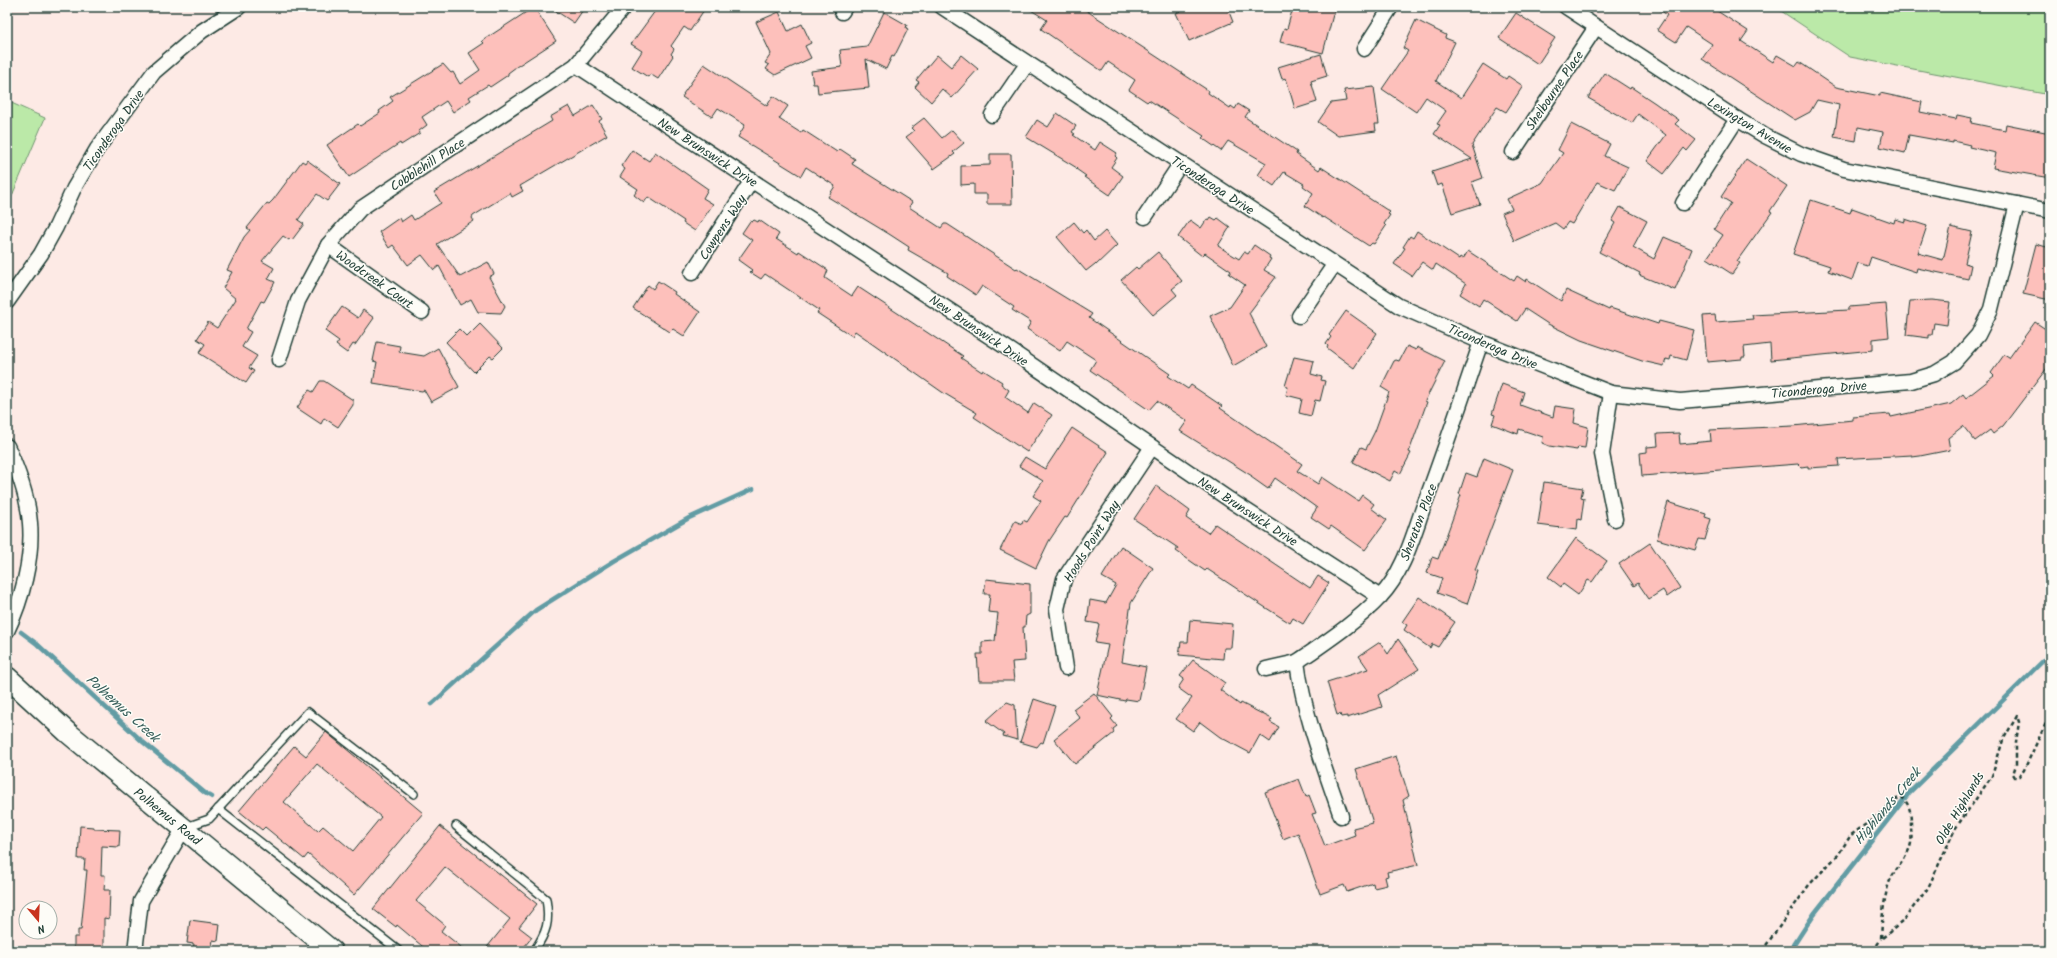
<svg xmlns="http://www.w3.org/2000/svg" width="2057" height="958" font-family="Kalam,sans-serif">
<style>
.green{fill:#bbe9a8;stroke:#6d936e}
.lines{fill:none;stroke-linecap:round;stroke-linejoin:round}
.stream{stroke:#629ca4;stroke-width:4.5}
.building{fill:#fdc0bb;stroke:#1f3d34;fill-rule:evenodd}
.service-casing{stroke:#1f3d34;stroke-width:10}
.minor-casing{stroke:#1f3d34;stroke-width:17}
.secondary-casing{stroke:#1f3d34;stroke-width:23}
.path{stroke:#1f3d34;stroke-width:2.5;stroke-dasharray:4 3;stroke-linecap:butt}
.service{stroke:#fdfcf7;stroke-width:7}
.minor{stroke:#fdfcf7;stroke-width:14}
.secondary{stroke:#fdfcf7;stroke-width:20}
.labels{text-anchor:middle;stroke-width:3;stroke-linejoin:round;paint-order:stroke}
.street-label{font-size:13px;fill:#1f3d34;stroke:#fdfcf7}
.water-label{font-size:14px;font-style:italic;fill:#355d59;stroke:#fdfcf7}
</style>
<rect width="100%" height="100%" fill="#fdeae5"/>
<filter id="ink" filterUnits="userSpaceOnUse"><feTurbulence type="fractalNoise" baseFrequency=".025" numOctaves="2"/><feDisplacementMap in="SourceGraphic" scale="8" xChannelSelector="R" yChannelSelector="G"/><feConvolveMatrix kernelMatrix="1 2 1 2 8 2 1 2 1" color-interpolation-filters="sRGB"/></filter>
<g filter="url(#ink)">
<g class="green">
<path d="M1775 7H2050V95L1850 57Z"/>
<path d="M7 101 45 118 11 198 7 196Z"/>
</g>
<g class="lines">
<g class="stream">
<path d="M21 632 37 644 143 742 205 793 212 797"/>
<path d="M432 704 536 610 614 561 689 518 753 489"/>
<path d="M1790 951 1814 914 1909 793 2050 654"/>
</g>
</g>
<g class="building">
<path d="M534 7 556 41 516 67 508 73V75L490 87 488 85 469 97 471 100 453 112 446 101 422 117 427 125 419 131 420 133 401 145 400 143 349 177 327 145 358 124 360 126 380 113 379 111 393 101 390 97 443 64 451 73 453 72 460 84 480 70 469 53 484 43 482 41Z"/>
<path d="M550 7H585L574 23Z"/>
<path d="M658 7H706L690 31 684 27 671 46 674 49 671 54 673 56 658 79 650 74 648 77 632 67 642 51 631 44Z"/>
<path d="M1026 7H1081L1209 91 1208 93 1230 108 1231 106 1235 109 1238 104 1249 111 1245 117 1297 152 1296 154 1319 170 1321 167 1390 212 1388 214 1390 215 1384 224 1386 226 1374 244 1372 243 1369 246 1324 217 1323 218 1305 206 1313 193 1303 186 1304 184 1284 172 1274 186 1258 175 1266 163 1228 141 1221 151 1202 138 1204 136 1149 100 1147 102 1129 90 1135 80 1108 62 1102 71 1041 29 1047 20Z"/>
<path d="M1190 7H1227L1233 22 1189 41 1176 13Z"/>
<path d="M1293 7H1335L1323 53 1280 42 1284 28 1287 29Z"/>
<path d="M1656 7H1711L1748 31 1741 41 1773 62 1777 55 1796 66 1799 62 1836 87 1880 96V93L1922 102 1920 112 1956 119 1957 115 1972 118 1971 123 2005 130 2006 124 2050 133V178L1993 168 1996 153 1969 147 1970 145 1953 141V143L1909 135 1905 153 1880 147 1883 132 1858 127 1856 141 1834 137 1839 105 1817 100 1810 112 1795 120 1702 59 1712 44 1686 27 1676 42 1657 30 1667 15Z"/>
<path d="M779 12 788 31 802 24 811 43 805 46 811 58 775 75 766 69 769 65 765 63 771 54 756 22Z"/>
<path d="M884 12 907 25 906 28 908 29 894 57 892 56 886 69 866 59 869 88 818 93 817 84H813L811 71 842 67 840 50 867 47Z"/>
<path d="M1516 13 1555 38 1538 64 1499 38Z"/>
<path d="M1416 20 1446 35 1445 38 1455 42 1436 81 1461 98 1483 64 1506 79 1508 76 1523 86 1506 112 1497 107 1472 145 1483 178 1472 182 1480 204 1452 213 1442 184 1437 186 1432 172 1472 159 1434 134 1440 125 1437 124 1446 111 1426 97 1416 112 1382 89 1408 51 1403 48Z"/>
<path d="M1321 54 1327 76 1311 81 1317 102 1295 109 1286 78 1282 79 1278 67Z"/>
<path d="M937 55 951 67 961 55 978 69 952 98 942 89 931 102 915 87 919 82 916 80Z"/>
<path d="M704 64 767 106 773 96 788 106 779 119 801 133 803 130 837 152 840 149 855 159 852 164 912 202 909 207 941 228 944 224H947L1016 269 1017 268 1092 314 1089 318 1170 374 1168 376 1188 389 1191 385 1222 406 1220 408 1302 464 1297 471 1318 484 1322 477 1358 501 1362 495 1374 504 1371 508 1387 520 1365 550 1331 526 1329 529 1311 517 1317 508 1275 478 1268 489 1251 477 1252 476 1180 431 1187 421 1157 401 1149 410 1090 370 1096 360 1067 341 1060 351 1027 329 1031 322 1012 310 1014 307 982 286 976 295 947 276 948 273 908 250 909 247 889 234 828 197 835 186 806 167 801 176 738 137 745 125 718 108 712 117 682 97 684 94H683Z"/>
<path d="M1605 73 1630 89 1631 87 1655 103 1679 120 1675 124 1696 140 1687 151 1684 148 1664 174 1647 161 1666 135 1638 114 1632 123 1588 98Z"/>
<path d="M1374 87 1379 124H1375L1376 131 1338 136 1318 122 1331 103 1346 101 1344 90Z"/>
<path d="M593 105 602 119 599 121 607 135 520 186 523 191 512 197 510 193 473 216 472 218 474 221 437 244 460 277 488 262 494 274 489 277 505 306 501 313 478 312 471 299 460 305 439 266 434 270 422 255 408 265 393 245 389 248 379 232 399 218 401 222 411 215 414 220 441 203 434 192 552 121 550 117 569 106 575 116Z"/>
<path d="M1057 113 1076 126 1072 132 1075 134 1073 135 1095 150 1100 142 1117 153 1115 156 1117 158 1111 167 1123 176 1110 195 1084 177 1086 176 1076 169 1077 168 1026 137 1037 120 1048 127Z"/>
<path d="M924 118 942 138 952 130 964 143 953 152 955 154 934 169 906 137 914 131 911 128Z"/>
<path d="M1571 124 1610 144 1604 156 1628 167 1615 190 1597 182 1572 224 1568 222 1563 229 1555 223 1514 241 1502 213 1512 209 1507 199 1542 183 1563 153 1558 150Z"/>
<path d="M632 150 649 161 655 152 708 189 703 198 713 204 695 231 683 223 684 221 648 197 644 203 634 195 638 189 620 177 625 169 621 166Z"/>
<path d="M990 154H1011L1012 204H987V194H974V184L961 185V166L990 165Z"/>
<path d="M1746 159 1787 186 1770 211 1772 212 1737 261 1740 263 1732 274 1707 258 1723 235 1714 229 1731 203 1721 197Z"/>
<path d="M307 160 340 184 327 201 317 194 298 220 304 224 292 240 290 238 289 240 283 236 262 261 274 268 268 279 275 282 264 302 261 301 246 329 251 332 242 347 257 356 249 368 254 371 246 383 199 353 205 344 197 339 208 322 217 328 236 299 223 288 232 272 227 270 244 237 250 230 247 228 267 203 269 204 273 200 302 161 305 163Z"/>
<path d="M1811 200 1850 213 1852 208 1894 223 1895 219 1905 222V219L1927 226 1918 253 1943 260 1951 227 1972 232 1965 263 1971 265 1968 279 1917 268 1916 272 1871 257 1868 266 1858 263 1852 280 1828 271 1830 266 1793 254Z"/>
<path d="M1620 207 1647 221 1633 247 1654 259 1664 237 1692 249 1675 290 1639 275 1640 273 1599 252 1615 223 1612 221Z"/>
<path d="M1211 217 1216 220 1218 218 1230 227 1218 246 1239 259 1244 252 1248 254 1254 245 1270 256 1269 258 1271 259 1264 270 1276 277 1249 313 1266 347 1233 366 1210 316 1230 307 1245 285 1229 274 1231 271 1205 253 1202 256 1178 237 1190 220 1201 228 1207 219 1209 220Z"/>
<path d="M754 220 758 222 759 220 779 234 776 239 798 253 799 251 828 270 825 278 852 296 858 287 963 356 961 358 982 372 983 370 1002 382 1001 384 1009 390 1005 397 1028 413 1034 403 1052 415 1027 452 974 417 977 413 942 392 855 331 852 336 817 313 819 310 765 274 761 279 750 272 752 270 738 260 752 240 742 233 750 221 752 222Z"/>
<path d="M1074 222 1083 233 1086 230 1094 241 1105 231 1117 245 1096 265 1095 264 1086 271 1057 237Z"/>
<path d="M1417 231 1459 259 1460 257 1463 259 1468 251 1514 281 1517 276 1526 282 1527 279 1561 301 1566 290 1609 310 1610 308 1658 324 1659 321 1694 330 1686 360 1671 356 1670 360 1666 359 1664 366 1642 361 1581 340 1548 324 1525 309 1517 321 1483 299 1479 306 1460 294 1466 284 1436 264 1433 270 1422 262 1412 276 1394 264 1405 248 1403 247 1410 236 1413 238Z"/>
<path d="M2036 244 2050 248V300L2023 294Z"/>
<path d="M1158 252 1182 281 1172 289 1177 295 1153 315 1121 280 1136 267 1138 269Z"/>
<path d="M658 281 675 292 674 294 700 312 684 336 673 329 670 332 633 308 648 285 653 289Z"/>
<path d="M1932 300 1950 302 1947 325 1934 323 1932 335H1929V338L1906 335 1910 301Z"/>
<path d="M1886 304 1889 337 1873 339V350L1771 360 1770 344 1744 347 1745 357H1742V359L1707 362 1703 316 1715 315 1716 322 1753 319 1752 315 1849 310V307Z"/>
<path d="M342 307 358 318 363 310 374 318 355 345 353 344 347 353 336 345 339 341 325 331Z"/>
<path d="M1346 311 1377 333 1354 368 1327 348 1328 346 1326 344 1331 337 1329 335Z"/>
<path d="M2035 322 2050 332V364L2003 426 1993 434 1990 430 1975 441 1963 426 1948 438 1950 450 1920 456 1912 457V455L1838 459 1839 466 1808 468V466L1801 467 1798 464 1642 476 1640 453 1647 452V447L1658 446 1657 434 1679 433 1680 444 1711 441 1710 430 1793 426 1853 420V417L1890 414 1891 417 1951 404 1963 394 1966 398 1994 376 1991 373 2004 355 2009 358Z"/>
<path d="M480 324 503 348 493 358 490 356 474 372 446 342 459 329 467 337Z"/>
<path d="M377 342 400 346 399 352 424 356 438 348 459 387 431 402 424 390 422 391 373 383 377 362 373 361Z"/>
<path d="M1407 346 1416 350 1417 347 1445 361 1425 401 1427 402 1409 452 1411 453 1400 474 1395 471 1390 481 1353 462 1361 447 1366 449 1375 431 1389 392 1381 387 1394 361 1396 360 1399 361Z"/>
<path d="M1294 357 1314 361 1311 374 1322 377 1321 380 1325 381 1320 401 1315 400 1311 416 1299 413 1302 399 1286 395 1288 387 1285 386Z"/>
<path d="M320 381H324L353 400V405L338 427 324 418 321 424 297 408 309 390 313 392Z"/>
<path d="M1502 384 1524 392 1520 405 1553 417 1555 406 1576 409 1574 423 1588 427 1585 448 1578 447 1577 450 1549 446 1542 443 1543 437 1519 429 1518 434 1492 424 1495 415 1492 414Z"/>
<path d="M1072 428 1108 452 1067 518 1065 517 1049 541 1036 568 1000 550 1015 521 1022 524 1023 520 1027 522 1041 501 1033 496 1043 481 1019 466 1025 457 1045 469Z"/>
<path d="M1484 458 1513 470 1476 568 1475 570 1478 571 1467 604 1437 593 1442 578 1427 573 1432 557 1438 559 1461 495 1459 494 1466 473 1477 477Z"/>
<path d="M1544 482 1583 488 1581 497 1584 498 1581 520 1578 519 1577 530 1538 525Z"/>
<path d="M1156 486 1190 511 1186 518 1208 533 1215 524 1310 588 1318 576 1329 583 1303 624 1293 618 1290 623 1263 606 1207 569 1205 571 1176 551 1178 548 1134 519Z"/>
<path d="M1668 502 1706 514 1705 517 1711 519 1705 540 1699 539 1695 550 1657 539Z"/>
<path d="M1576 538 1607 561 1592 582 1588 580 1578 595 1563 584 1561 587 1548 577Z"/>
<path d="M1650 543 1680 588 1667 597 1663 590 1649 599 1638 583 1634 586 1619 564Z"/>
<path d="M1121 546 1153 568 1131 603 1122 662 1146 667 1139 701 1126 699 1125 701 1097 695 1108 645 1095 643 1099 624 1087 622 1090 600 1106 603 1116 585 1102 577Z"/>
<path d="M986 579 1030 584V614L1026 616 1025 627H1023L1025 661 1012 662 1014 681H979L977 654H982V642L995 641 998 613 988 612 990 594H984Z"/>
<path d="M1419 597 1455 622 1438 647 1432 644 1430 648 1404 630 1407 625 1402 622Z"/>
<path d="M1190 620 1233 624 1231 648H1224L1223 659 1179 655 1181 642H1188Z"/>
<path d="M1398 639 1419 669 1378 695 1382 707 1347 718V716L1341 717 1340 714 1337 715 1327 682 1368 669 1359 656 1380 642 1388 654Z"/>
<path d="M1193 660 1225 683 1220 690 1240 705 1241 703 1272 719 1270 722 1279 727 1270 742 1260 735 1250 753 1220 737 1200 722 1193 731 1176 719 1192 698 1178 688 1184 679 1180 676Z"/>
<path d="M1094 693 1113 717 1111 719 1117 726 1113 729 1114 733 1075 764 1054 739 1080 718 1073 709Z"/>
<path d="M1034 699 1055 706 1043 743 1041 742 1037 747 1020 742Z"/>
<path d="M1007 702 1015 705 1017 740 1003 736 1004 734 986 721Z"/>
<path d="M326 732 423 813 354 895 308 854 304 859 265 827 262 830 239 811 294 746 306 756ZM317 764 381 817 353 851 323 826 318 831 284 802Z"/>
<path d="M1396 756 1409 796 1403 800 1418 865 1387 872 1388 876 1385 877 1387 885 1374 888 1373 883 1347 892 1344 885 1320 894 1298 833 1283 839 1265 792 1299 779 1306 797 1309 795 1316 813 1312 814 1325 846 1355 835 1353 828 1373 823 1356 769Z"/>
<path d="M80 826 94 827V829L120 830 119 847 102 846 101 875H105L104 890H110L109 919 104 918V950L103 951H74V937H78V930H81L87 870H84L85 859H78Z"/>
<path d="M440 826 537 904 519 927 532 937 521 951H484L510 919 445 867 416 901 445 925 441 931 466 951H428L397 925 396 927 373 909Z"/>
<path d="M190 920 220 924 218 941 213 940 211 951H193L194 944 187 943Z"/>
</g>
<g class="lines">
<defs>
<g id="service">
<path d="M218 809 399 951"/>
<path d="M456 826 546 899C550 922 547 932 534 951"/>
<path d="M186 827 209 819 308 712 414 794"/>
</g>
<g id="minor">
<path d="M942 7 1399 306 1481 342 1611 393 1680 401 1911 381 1934 374 1954 362 1978 335 1991 309 2017 204"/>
<path d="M1566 7 1737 119 1765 136 1801 154 1844 169 2050 211"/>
<path d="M842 12 845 7"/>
<path d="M1364 49 1391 7"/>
<path d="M576 65 1013 352 1230 500 1380 597"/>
<path d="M992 115 1027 64"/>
<path d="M1513 152 1596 27"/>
<path d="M1683 203 1737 119"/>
<path d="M1145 217 1181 163"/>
<path d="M328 245 422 312"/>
<path d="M692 273 752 180"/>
<path d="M7 302 41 254 56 227 74 188 97 149 154 72 202 31 239 7"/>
<path d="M1299 316 1334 265"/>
<path d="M279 360 298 301 328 245 360 209 576 65 624 7"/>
<path d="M1611 393 1602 454 1615 519"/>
<path d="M7 446C18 470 28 497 30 523 33 558 22 600 7 631"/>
<path d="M1066 668 1057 609 1064 579 1152 447"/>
<path d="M1266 669 1297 662"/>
<path d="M1341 816C1324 766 1304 715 1297 662 1323 644 1358 621 1380 597 1403 573 1412 539 1423 508 1444 453 1462 397 1481 342"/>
<path d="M135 951 141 901 184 828"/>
</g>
<path id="secondary" d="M7 677 67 732 332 951"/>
</defs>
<use href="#service" class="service-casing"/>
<use href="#minor" class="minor-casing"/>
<use href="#secondary" class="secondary-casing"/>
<g class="path">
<path d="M1762 951 1809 885 1838 855 1851 835 1884 811 1892 801 1902 797C1910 805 1911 812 1911 824 1911 830 1912 837 1911 843 1908 859 1892 871 1888 886 1883 904 1882 921 1881 939L1902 922 1928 888 1955 829 1992 776 2003 740 2017 716 2019 722 2016 742V765L2013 774 2015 777H2019L2024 770 2047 721 2050 726V754"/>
<path d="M1873 951 1881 939"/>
</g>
<use href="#service" class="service"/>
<use href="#minor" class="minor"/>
<use href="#secondary" class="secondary"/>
</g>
</g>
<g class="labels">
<g class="street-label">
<text transform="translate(1554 90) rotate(-56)" y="5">Shelbourne Place</text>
<text transform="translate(1750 125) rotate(31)" y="5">Lexington Avenue</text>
<text transform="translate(113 130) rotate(-55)" y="5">Ticonderoga Drive</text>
<text transform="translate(708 152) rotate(33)" y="5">New Brunswick Drive</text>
<text transform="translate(427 164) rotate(-33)" y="5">Cobblehill Place</text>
<text transform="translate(1213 185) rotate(33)" y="5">Ticonderoga Drive</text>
<text transform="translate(722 227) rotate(-57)" y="5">Cowpens Way</text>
<text transform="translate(375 279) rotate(35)" y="5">Woodcreek Court</text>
<text transform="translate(979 330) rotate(34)" y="5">New Brunswick Drive</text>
<text transform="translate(1493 346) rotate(23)" y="5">Ticonderoga Drive</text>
<text transform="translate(1819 389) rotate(-5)" y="5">Ticonderoga Drive</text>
<text transform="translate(1248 511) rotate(33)" y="5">New Brunswick Drive</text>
<text transform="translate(1418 522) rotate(-69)" y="5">Sheraton Place</text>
<text transform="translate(1091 541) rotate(-58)" y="5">Hoods Point Way</text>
<text transform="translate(1959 808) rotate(-59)" y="5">Olde Highlands</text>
<text transform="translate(168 816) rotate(39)" y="5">Polhemus Road</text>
</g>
<g class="water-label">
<text transform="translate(123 708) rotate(42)" y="5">Polhemus Creek</text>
<text transform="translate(1887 806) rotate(-50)" y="5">Highlands Creek</text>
</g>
</g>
<rect width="2057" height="958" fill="none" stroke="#fdfcf7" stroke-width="24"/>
<rect x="12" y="12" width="2033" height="934" fill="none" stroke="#1f3d34" stroke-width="1.5" filter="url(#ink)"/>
<g transform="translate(38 920) rotate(161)"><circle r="19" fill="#fdfcf7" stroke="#a4b0a9"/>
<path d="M0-3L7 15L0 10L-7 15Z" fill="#c8321e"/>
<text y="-6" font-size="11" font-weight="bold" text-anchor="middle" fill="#1f3d34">N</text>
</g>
</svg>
